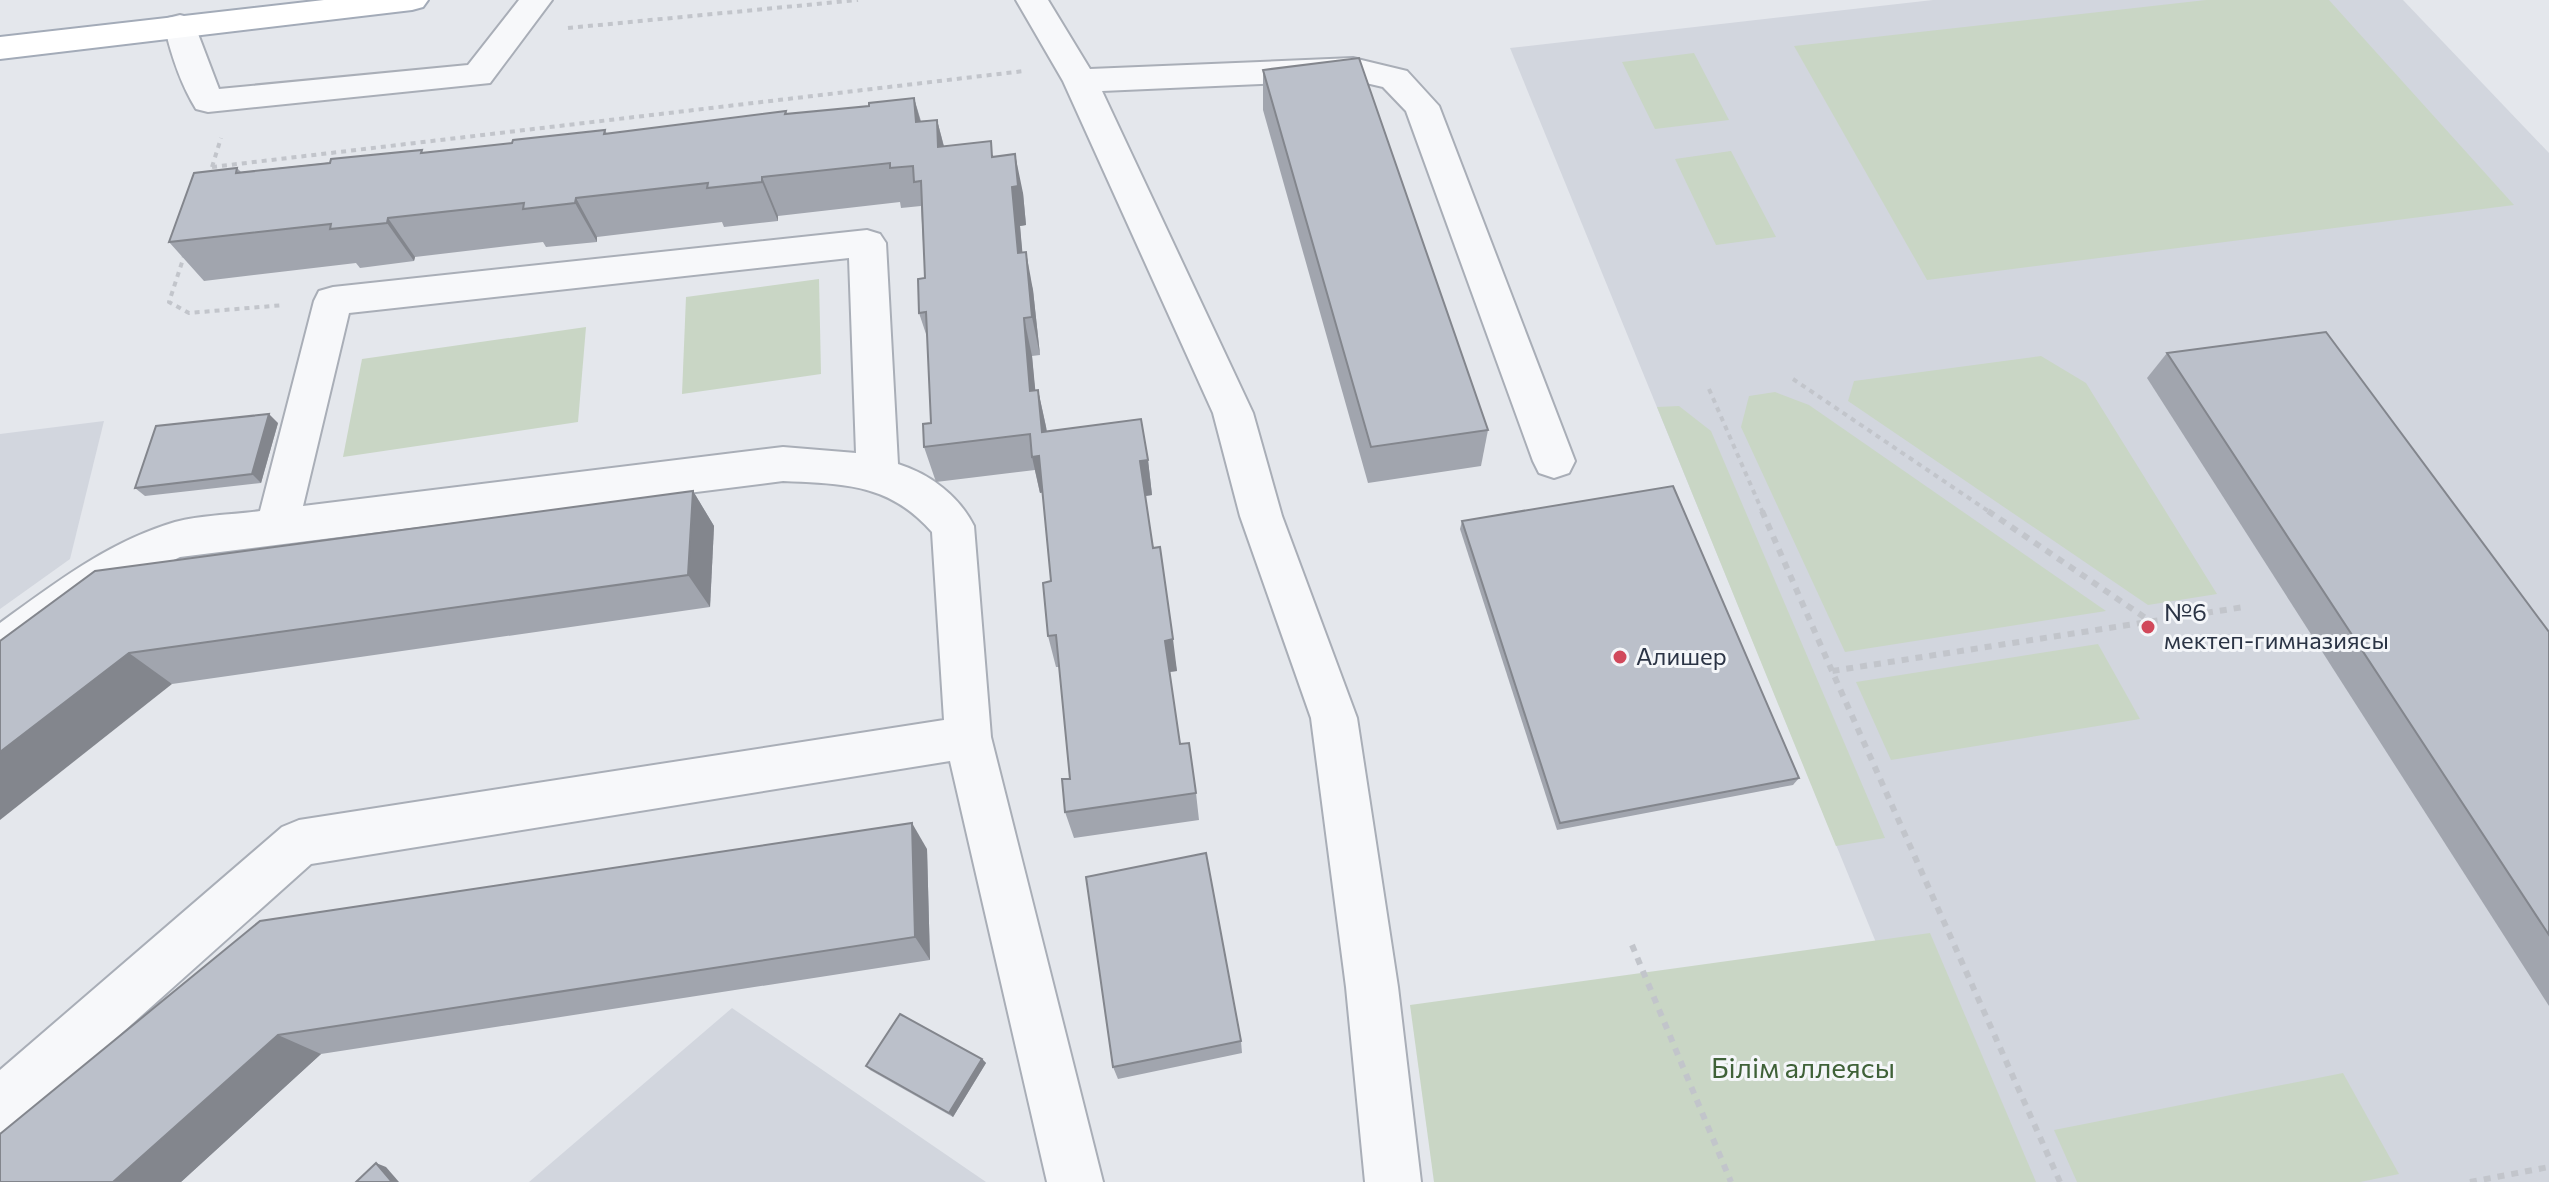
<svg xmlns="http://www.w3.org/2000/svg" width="2549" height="1182" font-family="Commissioner,sans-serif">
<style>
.built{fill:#d2d6de}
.green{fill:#c9d6c5}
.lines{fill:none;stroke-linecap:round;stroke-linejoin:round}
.minor-casing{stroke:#a9aeb7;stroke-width:4}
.major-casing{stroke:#a3abb8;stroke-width:4}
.path-far1{stroke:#c2c5cb;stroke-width:4;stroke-dasharray:5 5;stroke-linecap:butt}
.path{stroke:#c2c5cb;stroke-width:6;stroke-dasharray:7 7;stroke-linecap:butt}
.minor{fill:#f7f8fa;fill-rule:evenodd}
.major{fill:#fff;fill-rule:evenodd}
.wall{fill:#a1a5ae}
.shaded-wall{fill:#83868d}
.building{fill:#bbc0ca;stroke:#83868d;stroke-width:2}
.poi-dot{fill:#d1495b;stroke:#f4f6f9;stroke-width:3}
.labels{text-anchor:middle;stroke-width:6;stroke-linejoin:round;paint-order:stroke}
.poi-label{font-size:24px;fill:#2b3445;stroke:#f4f6f9;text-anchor:start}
.near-park-label{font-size:28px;fill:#3f6138;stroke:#f4f6f9}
</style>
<rect width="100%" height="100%" fill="#e4e7ec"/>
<g class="built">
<path d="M1933 0H2403L2549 153V1182H1974L1510 48Z"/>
<path d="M104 421 70 559 0 609V434Z"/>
<path d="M732 1008 986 1182H529Z"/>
</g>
<g class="green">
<path d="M2206 0H2329L2514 205 1927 280 1794 46Z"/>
<path d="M1694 53 1729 120 1655 129 1622 62Z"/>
<path d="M1731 151 1776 237 1716 245 1675 159Z"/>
<path d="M819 279 821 374 682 394 686 297Z"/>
<path d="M586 327 578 422 343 457 362 359Z"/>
<path d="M2041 356 2086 383 2217 594 2148 605 1848 401 1854 381Z"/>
<path d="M1775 392 1809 405 2106 611 1845 652 1741 427 1749 396Z"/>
<path d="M1679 406 1711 431 1885 838 1836 846 1657 407Z"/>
<path d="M2098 644 2140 719 1891 760 1856 682Z"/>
<path d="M1930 933 2036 1182H1434L1410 1005Z"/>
<path d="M2343 1073 2399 1174 2360 1182H2077L2054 1130Z"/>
</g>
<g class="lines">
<defs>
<g id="minor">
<path d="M519 0H552L490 83 208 112 196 109C180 83 171 54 164 25L168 18 180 15 192 18 219 89 468 65Z"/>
<path d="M1016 0H1048L1090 69 1353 58 1407 71 1439 106 1575 461 1569 473 1554 478 1539 473 1533 461 1406 111 1383 87 1353 80 1102 91 1253 413 1282 516 1357 718 1398 987 1421 1182H1365L1346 987 1311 718 1240 516 1213 413 1063 81Z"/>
<path d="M867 230 880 234 886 243 898 464C930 474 959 496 974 526L991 737 1103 1182H1047L950 761 311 864 19 1125 0 1133V1070L282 827 299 820 944 720 932 532C889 483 844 484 783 481L180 557 122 585 16 662 0 668V623C55 583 108 542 175 522 201 515 232 515 260 511L314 301 319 291 333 287ZM849 258 856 453 783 447 303 506 349 313Z"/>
</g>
<path id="major" d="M324 0H428L423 7 412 10 0 59V37Z"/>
</defs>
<use href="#minor" class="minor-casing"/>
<use href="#major" class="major-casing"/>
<g class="path-far1">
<path d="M568 28 858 0"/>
<path d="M212 167 1024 71"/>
<path d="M212 167 221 138"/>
<path d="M185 253 169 302 189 313 284 305"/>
<path d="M1793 379 1991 513"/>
<path d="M1709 389 1763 513"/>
</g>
<g class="path">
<path d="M1762 511 1832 671"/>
<path d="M1988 511 2150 621"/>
<path d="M1632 945 1731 1182"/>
<path d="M2060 1182 1832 671 2244 607"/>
<path d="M2470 1182 2549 1167"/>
</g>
<use href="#minor" class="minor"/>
<use href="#major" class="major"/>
</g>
<g class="wall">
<path d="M1263 70 1488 430 1481 466 1368 483 1263 110Z"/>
<path d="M914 98 921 121 937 120 944 146 994 156 1023 193 1026 225 1020 226 1022 252 1033 290 1040 355 1032 356 1035 391 1038 390 1047 431 1148 460 1152 495 1145 496 1153 548 1177 671 1169 672 1180 744 1196 793 1199 820 1074 838 1065 812 1070 779 1059 667H1056L1048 636 1051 581 1043 492 1040 493 1035 470 936 482 924 447 931 423 927 337 919 313 925 278 921 206 901 208 900 202 778 216V221L724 227 722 222 597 237V242L546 247 543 242 415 257 414 261 360 268 356 263 204 281 169 242 237 168 241 172 512 143 605 130 607 134 786 111 787 114 869 106Z"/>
<path d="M2167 353 2549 632V1006L2147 378Z"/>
<path d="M278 423 261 483 145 496 135 488Z"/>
<path d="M693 491 714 526 710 607 172 684 0 641Z"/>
<path d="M1462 521 1799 778 1793 785 1557 830 1460 529Z"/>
<path d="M927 849 930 960 321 1054 181 1182 260 921Z"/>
<path d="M1241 1041 1242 1053 1118 1079 1113 1067Z"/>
<path d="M982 1059 986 1063 953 1117 870 1070 866 1066Z"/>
</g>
<g class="shaded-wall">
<path d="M914 98 925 138 916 122Z"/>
<path d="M937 120 947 159 938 147Z"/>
<path d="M1015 154 1023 193 1026 225 1020 226 1026 291 1018 253 1012 187Z"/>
<path d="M762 177 778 216V221L762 182Z"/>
<path d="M576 198 597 237V242L575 203Z"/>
<path d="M388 218 415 257 414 261 387 223Z"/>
<path d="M1026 252 1033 290 1040 355 1032 317Z"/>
<path d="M1024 318 1032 356 1039 428 1030 391Z"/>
<path d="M1038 390 1046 427 1050 468 1042 432Z"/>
<path d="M269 414 278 423 261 483 252 474Z"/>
<path d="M1039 456 1048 491 1040 493 1032 457Z"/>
<path d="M1148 460 1152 495 1145 496 1140 461Z"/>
<path d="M693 491 714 526 710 607 688 575Z"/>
<path d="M1173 639 1177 671 1169 672 1165 641Z"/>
<path d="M129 653 172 684 0 820V752Z"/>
<path d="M912 823 927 849 930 960 915 937Z"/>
<path d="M278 1035 321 1054 181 1182H113Z"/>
<path d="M982 1059 986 1063 953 1117 949 1113Z"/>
<path d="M376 1163 386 1167 399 1182H392Z"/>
</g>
<g class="building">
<path d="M1359 58 1488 430 1371 447 1263 70Z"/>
<path d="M914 98 916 122 937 120 938 147 991 141 992 157 1015 154 1018 186 1012 187 1018 253 1026 252 1032 317 1024 318 1030 391 1038 390 1042 432 1141 419 1148 460 1140 461 1153 548 1160 547 1173 639 1165 641 1180 744 1189 743 1196 793 1065 812 1062 779H1070L1056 635 1048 636 1043 583 1051 581 1039 456 1032 457 1030 434 924 447 923 424 931 423 926 312 919 313 918 279 925 278 921 181 914 182 913 166 890 168V163L762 177V182L707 188 708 183 576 198 575 203 523 209 524 203 388 218 387 223 330 229 331 224 169 242 194 173 237 168 236 173 330 163 331 159 422 150 421 153 512 143 513 140 605 130 604 134 786 111 785 114 869 106V103Z"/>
<path d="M2326 332 2549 632V935L2167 353Z"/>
<path d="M269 414 252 474 135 488 156 426Z"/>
<path d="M1673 486 1799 778 1560 823 1462 521Z"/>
<path d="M693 491 688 575 129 653 0 752V641L95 571Z"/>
<path d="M912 823 915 937 278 1035 113 1182H0V1134L260 921Z"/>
<path d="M1206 853 1241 1041 1113 1067 1086 877Z"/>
<path d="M900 1014 982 1059 949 1113 866 1066Z"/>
<path d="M376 1163 392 1182H356Z"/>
</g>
<g class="poi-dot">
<circle cx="2148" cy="627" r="8"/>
<circle cx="1620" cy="657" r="8"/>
</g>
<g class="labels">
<g class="poi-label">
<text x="2164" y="621">№6<tspan x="2164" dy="28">мектеп-гимназиясы</tspan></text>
<text x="1636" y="665">Алишер</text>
</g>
<g class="near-park-label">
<text x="1803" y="1078">Білім аллеясы</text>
</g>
</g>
</svg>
